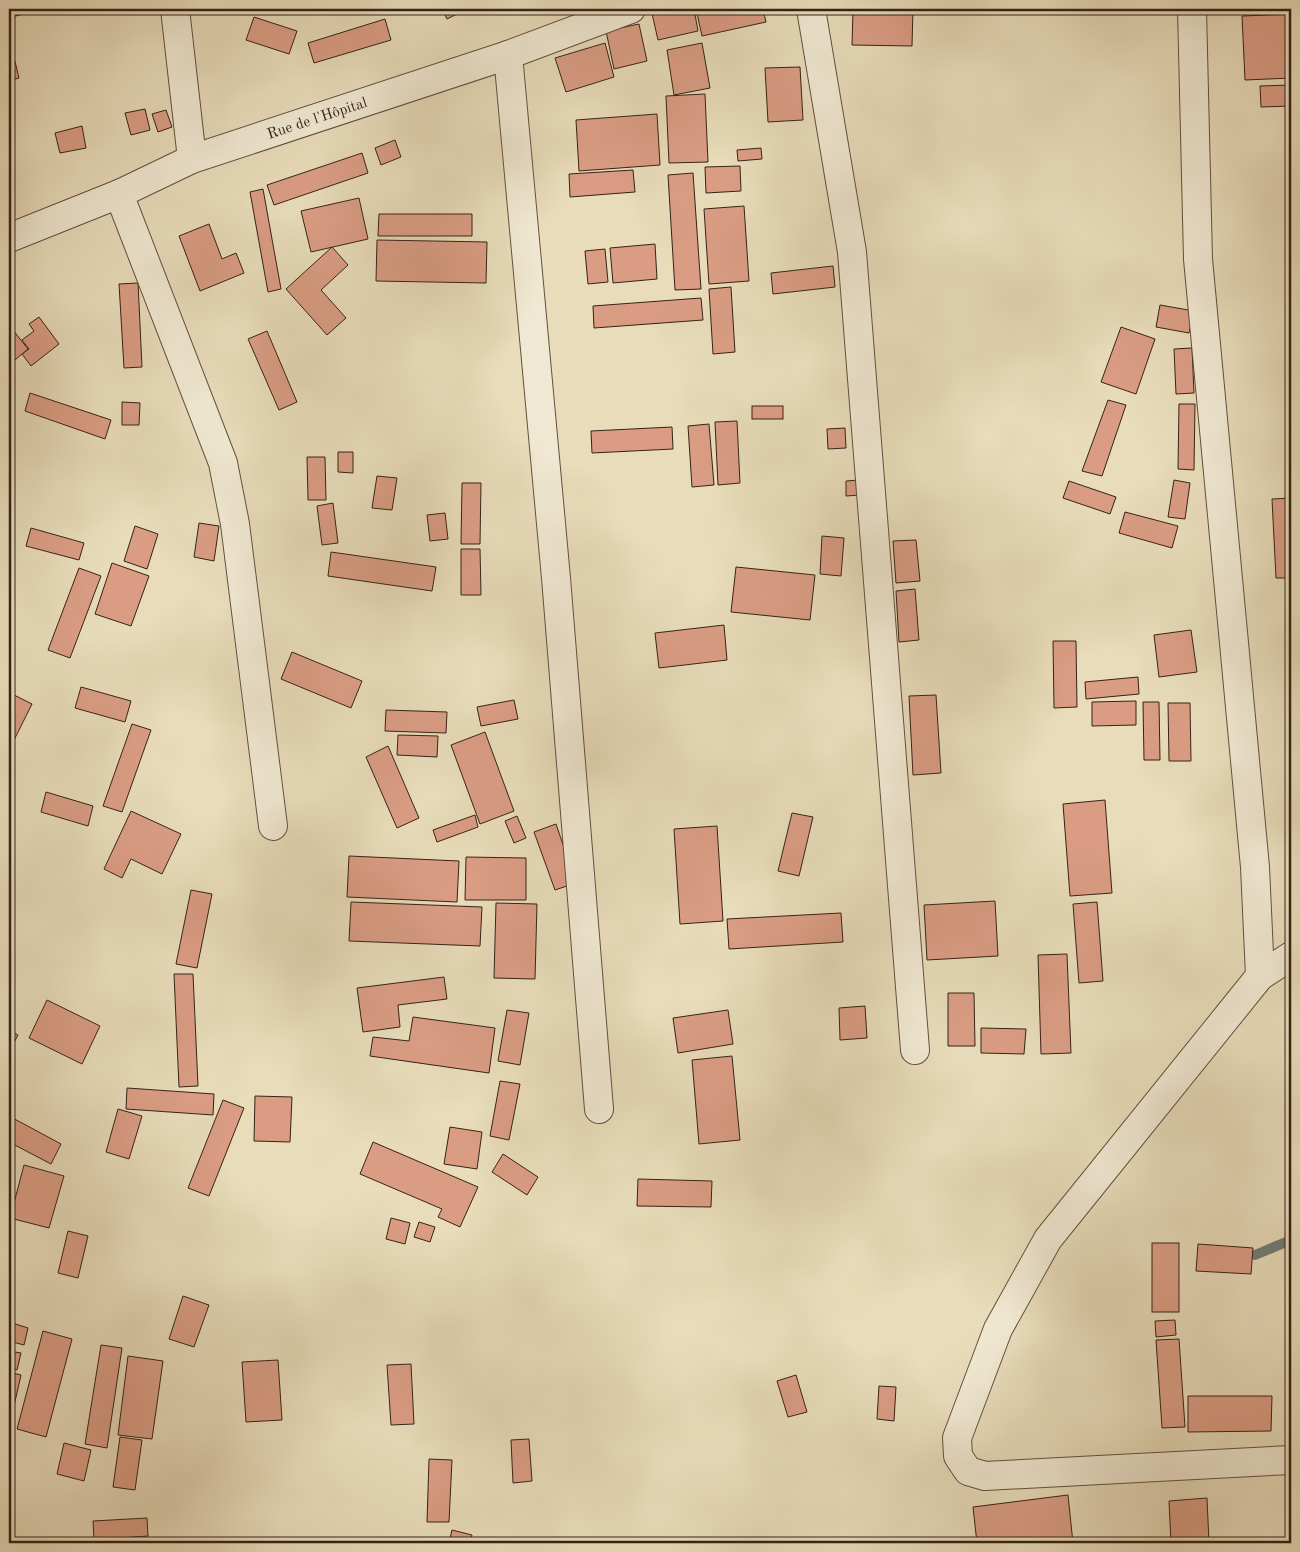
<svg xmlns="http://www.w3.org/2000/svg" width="1300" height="1552" font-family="'Old Standard TT',serif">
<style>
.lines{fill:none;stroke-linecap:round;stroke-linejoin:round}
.stream{stroke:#727d78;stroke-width:10}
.building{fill:#da9d84;stroke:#362216}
.minor-casing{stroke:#62503f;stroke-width:30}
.minor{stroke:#f0e8d2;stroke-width:28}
.labels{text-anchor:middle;stroke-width:5;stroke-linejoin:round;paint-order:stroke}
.street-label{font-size:15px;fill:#362216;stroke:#f0e8d2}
</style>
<rect width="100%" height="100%" fill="#e8dcba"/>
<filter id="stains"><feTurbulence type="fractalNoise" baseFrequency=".004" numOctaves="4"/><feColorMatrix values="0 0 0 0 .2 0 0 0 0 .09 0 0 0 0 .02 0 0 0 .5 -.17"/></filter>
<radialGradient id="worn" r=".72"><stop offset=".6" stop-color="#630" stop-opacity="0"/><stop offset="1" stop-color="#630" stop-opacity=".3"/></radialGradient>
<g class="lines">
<path class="stream" d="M1255 1255 1291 1240"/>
</g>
<g class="building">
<path d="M9 9H40L9 18Z"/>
<path d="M442 9H467L447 19Z"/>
<path d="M651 9H694L698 31 658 40Z"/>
<path d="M696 9H763L766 22 702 36Z"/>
<path d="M853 9H913L912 46 852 45Z"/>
<path d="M1291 14V78L1245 80 1242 16Z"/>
<path d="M254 17 297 31 289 54 246 40Z"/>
<path d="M385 19 391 40 314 63 308 43Z"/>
<path d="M639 24 647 61 614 69 606 31Z"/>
<path d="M9 37 19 78 9 81Z"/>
<path d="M605 43 614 77 566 92 555 58Z"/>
<path d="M702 43 710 88 674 95 667 50Z"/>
<path d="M800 67 803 120 768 122 765 68Z"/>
<path d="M1291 85V106L1261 107 1260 86Z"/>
<path d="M705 94 708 162 669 163 666 96Z"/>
<path d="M145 109 150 130 131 135 125 113Z"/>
<path d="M166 110 172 127 158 132 152 114Z"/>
<path d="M657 114 660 165 579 171 576 120Z"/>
<path d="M82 126 86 148 60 153 55 133Z"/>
<path d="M395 140 401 157 381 165 375 148Z"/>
<path d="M761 148 762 159 738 161 737 150Z"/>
<path d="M362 153 368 173 274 205 267 185Z"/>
<path d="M740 166 741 191 706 193 705 167Z"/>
<path d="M633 170 635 192 570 197 569 174Z"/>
<path d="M693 173 701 289 675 290 668 175Z"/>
<path d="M263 189 281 289 268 292 250 192Z"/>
<path d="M359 198 368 239 311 252 301 211Z"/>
<path d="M744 206 749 281 709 284 704 209Z"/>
<path d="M379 214H472V236H378Z"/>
<path d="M209 224 222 259 236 253 244 273 200 291 179 236Z"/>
<path d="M377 240 487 242 486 283 376 281Z"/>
<path d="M655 244 657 279 613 283 610 248Z"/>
<path d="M332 247 348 265 321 290 346 318 327 335 286 289Z"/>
<path d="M605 249 608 282 588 284 585 251Z"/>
<path d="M833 266 835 287 773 294 771 273Z"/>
<path d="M138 283 142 367 124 368 119 284Z"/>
<path d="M731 287 735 352 713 354 709 289Z"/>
<path d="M701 298 703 320 594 328 593 306Z"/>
<path d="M1160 305 1194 311 1189 333 1156 327Z"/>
<path d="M39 317 59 344 31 366 22 354 29 349 22 340 34 331 29 324Z"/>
<path d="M9 325 28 349 9 365Z"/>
<path d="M1121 327 1155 339 1136 394 1101 382Z"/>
<path d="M267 331 297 402 279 410 248 339Z"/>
<path d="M1192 348 1194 393 1176 394 1174 349Z"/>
<path d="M30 393 111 420 105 439 25 411Z"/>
<path d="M1108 400 1126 405 1102 476 1082 471Z"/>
<path d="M122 402 140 403 139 425H122Z"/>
<path d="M1179 404H1195L1194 470 1178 469Z"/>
<rect x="752" y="406" width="31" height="13"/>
<path d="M737 421 740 483 718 485 715 422Z"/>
<path d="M709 424 714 485 692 487 688 426Z"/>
<path d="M672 427 673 449 592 453 591 431Z"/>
<path d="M845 428 846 448 828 449 827 429Z"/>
<path d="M338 452H353V473L338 472Z"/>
<path d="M307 457H325L326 500H308Z"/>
<path d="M377 476 397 478 392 510 372 508Z"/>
<path d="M859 480 860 495 846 496V481Z"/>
<path d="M1174 480 1190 483 1185 519 1168 517Z"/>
<path d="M1069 481 1116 497 1110 514 1063 498Z"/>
<path d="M462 483H481L480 544H461Z"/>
<path d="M1291 498V578H1276L1272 499Z"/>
<path d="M333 503 338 543 322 545 317 506Z"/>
<path d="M1125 512 1178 526 1172 548 1119 533Z"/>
<path d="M445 513 448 539 430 541 427 515Z"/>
<path d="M199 523 219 526 214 561 194 557Z"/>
<path d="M135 526 158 534 147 569 124 561Z"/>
<path d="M31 528 84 543 79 560 26 546Z"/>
<path d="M822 536 844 538 841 576 820 574Z"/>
<path d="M916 540 920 581 896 583 893 541Z"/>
<path d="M461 549H480L481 595H461Z"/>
<path d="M331 552 436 567 432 591 328 576Z"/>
<path d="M112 563 149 576 131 626 95 614Z"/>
<path d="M736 567 815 575 810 620 731 612Z"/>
<path d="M79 568 101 576 70 658 48 650Z"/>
<path d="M915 589 919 640 899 642 896 591Z"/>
<path d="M724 625 727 660 659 668 655 633Z"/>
<path d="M1191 630 1197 672 1159 677 1154 635Z"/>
<path d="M1053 641H1076L1077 707 1054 708Z"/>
<path d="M292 652 362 681 351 708 281 679Z"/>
<path d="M1138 677 1139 694 1086 699 1085 682Z"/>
<path d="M81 687 131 701 125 722 75 708Z"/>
<path d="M14 695 32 704 9 750V706Z"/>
<path d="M936 695 941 773 913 775 909 696Z"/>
<path d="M514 700 518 719 481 726 477 707Z"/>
<path d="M1136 701V725L1092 726V702Z"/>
<path d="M1143 702H1159L1160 760H1144Z"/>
<path d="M1168 703H1190L1191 761H1169Z"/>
<path d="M386 710 447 712 446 733 385 731Z"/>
<path d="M132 724 151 730 122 812 103 806Z"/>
<path d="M485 732 514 811 480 824 451 745Z"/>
<path d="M398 735 438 736 437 757 397 755Z"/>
<path d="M388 746 419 818 397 828 366 757Z"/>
<path d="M46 792 93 806 88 826 41 812Z"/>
<path d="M1105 800 1112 893 1070 896 1063 804Z"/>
<path d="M131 811 181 834 162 874 131 859 122 878 104 869Z"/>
<path d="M792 813 813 817 799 876 778 871Z"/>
<path d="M475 815 478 827 437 842 433 830Z"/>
<path d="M517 816 526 838 514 843 505 821Z"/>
<path d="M556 824 576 883 555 890 534 832Z"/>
<path d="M717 826 723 921 680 924 674 829Z"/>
<path d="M349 856 459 861 457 902 347 897Z"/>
<path d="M466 857 526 858V900H465Z"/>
<path d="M191 890 212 894 197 968 176 964Z"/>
<path d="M995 901 998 956 927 960 924 905Z"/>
<path d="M351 902 482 907 480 946 349 941Z"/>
<path d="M1097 902 1103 981 1079 983 1073 904Z"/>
<path d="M496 903 537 904 535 979 494 978Z"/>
<path d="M841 913 843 942 729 949 727 919Z"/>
<path d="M1067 954 1071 1053 1041 1054 1038 955Z"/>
<path d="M174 974H193L198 1086 179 1087Z"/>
<path d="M444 977 447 999 398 1005 400 1027 363 1032 357 988Z"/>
<path d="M948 993H974L975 1046H948Z"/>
<path d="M47 1000 100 1026 82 1064 29 1038Z"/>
<path d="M865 1006 867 1038 840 1040 839 1008Z"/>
<path d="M507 1010 529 1013 520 1065 498 1061Z"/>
<path d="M728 1010 733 1044 678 1053 673 1018Z"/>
<path d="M413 1017 495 1028 489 1073 370 1056 373 1037 409 1041Z"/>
<path d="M981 1028 1026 1029 1024 1054 981 1053Z"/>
<path d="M9 1030 18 1035 9 1052Z"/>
<path d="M732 1056 740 1140 699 1144 692 1060Z"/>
<path d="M500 1081 520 1084 509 1140 490 1136Z"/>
<path d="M127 1088 214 1094 213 1115 126 1109Z"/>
<path d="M255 1096 292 1097 290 1142 254 1141Z"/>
<path d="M223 1100 244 1108 209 1196 188 1188Z"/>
<path d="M118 1109 142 1116 129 1159 106 1152Z"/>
<path d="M9 1116 61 1144 51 1164 9 1142Z"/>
<path d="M450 1127 482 1132 477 1169 444 1164Z"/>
<path d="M373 1142 478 1187 460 1227 438 1217 442 1209 360 1174Z"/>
<path d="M503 1154 538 1177 527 1195 492 1172Z"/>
<path d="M24 1165 64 1176 49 1228 10 1218Z"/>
<path d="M638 1179 712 1181 711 1207 637 1206Z"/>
<path d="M391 1218 410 1223 405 1244 386 1239Z"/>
<path d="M419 1222 435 1227 430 1242 414 1237Z"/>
<path d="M68 1231 88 1236 78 1278 58 1273Z"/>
<rect x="1152" y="1243" width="27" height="69"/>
<path d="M1198 1244 1253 1248 1251 1274 1196 1271Z"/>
<path d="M183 1296 209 1305 194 1347 169 1339Z"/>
<path d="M1175 1320 1176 1335 1156 1337 1155 1321Z"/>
<path d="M9 1322 28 1328 24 1345 9 1341Z"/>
<path d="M43 1331 72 1339 46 1437 17 1429Z"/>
<path d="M1179 1339 1185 1427 1162 1428 1156 1340Z"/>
<path d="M101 1345 122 1348 107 1448 85 1444Z"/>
<path d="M9 1351 21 1353 17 1370 9 1368Z"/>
<path d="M128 1356 163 1361 152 1439 118 1435Z"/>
<path d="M278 1360 282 1420 246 1422 242 1362Z"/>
<path d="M411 1364 414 1424 391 1425 387 1365Z"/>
<path d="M9 1372 21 1375 9 1428Z"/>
<path d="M796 1375 807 1412 788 1417 777 1381Z"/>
<path d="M879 1386 896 1387 894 1421 877 1419Z"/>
<path d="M1188 1396H1272L1271 1431 1188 1432Z"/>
<path d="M120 1437 142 1440 135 1490 113 1487Z"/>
<path d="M529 1439 532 1481 513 1483 511 1440Z"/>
<path d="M64 1443 91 1450 84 1481 57 1474Z"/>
<path d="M429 1459 452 1460 449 1522H427Z"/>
<path d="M1068 1495 1073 1543H977L973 1507Z"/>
<path d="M1207 1498 1209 1543H1171L1169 1501Z"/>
<path d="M147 1518 148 1536 94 1540 93 1521Z"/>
<path d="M452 1530 472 1535 470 1543H449Z"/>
</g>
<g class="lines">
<defs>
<g id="minor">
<path d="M175 9 192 159"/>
<path d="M811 9 852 252 915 1050"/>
<path d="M1192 9 1198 259 1255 867 1260 976"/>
<path d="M508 55 556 578 599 1109"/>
<path d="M119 194 223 463 235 524 273 826"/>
<path id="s1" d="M9 238 119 194 192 159 508 55 631 9"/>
<path d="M1291 956 1260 976 1048 1239 998 1329 957 1438 958 1456 968 1471 985 1476 1291 1460"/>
</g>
</defs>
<use href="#minor" class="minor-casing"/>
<use href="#minor" class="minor"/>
</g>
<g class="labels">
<g class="street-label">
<text dy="5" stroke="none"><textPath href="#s1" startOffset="331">Rue de l'Hôpital</textPath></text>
</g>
</g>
<rect width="1300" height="1552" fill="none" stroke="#e8dcba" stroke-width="30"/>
<rect x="10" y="10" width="1280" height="1532" fill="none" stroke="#362216" stroke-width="2.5"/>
<rect x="15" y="15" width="1270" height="1522" fill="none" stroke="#362216"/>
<rect width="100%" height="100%" filter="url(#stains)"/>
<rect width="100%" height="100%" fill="url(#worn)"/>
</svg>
